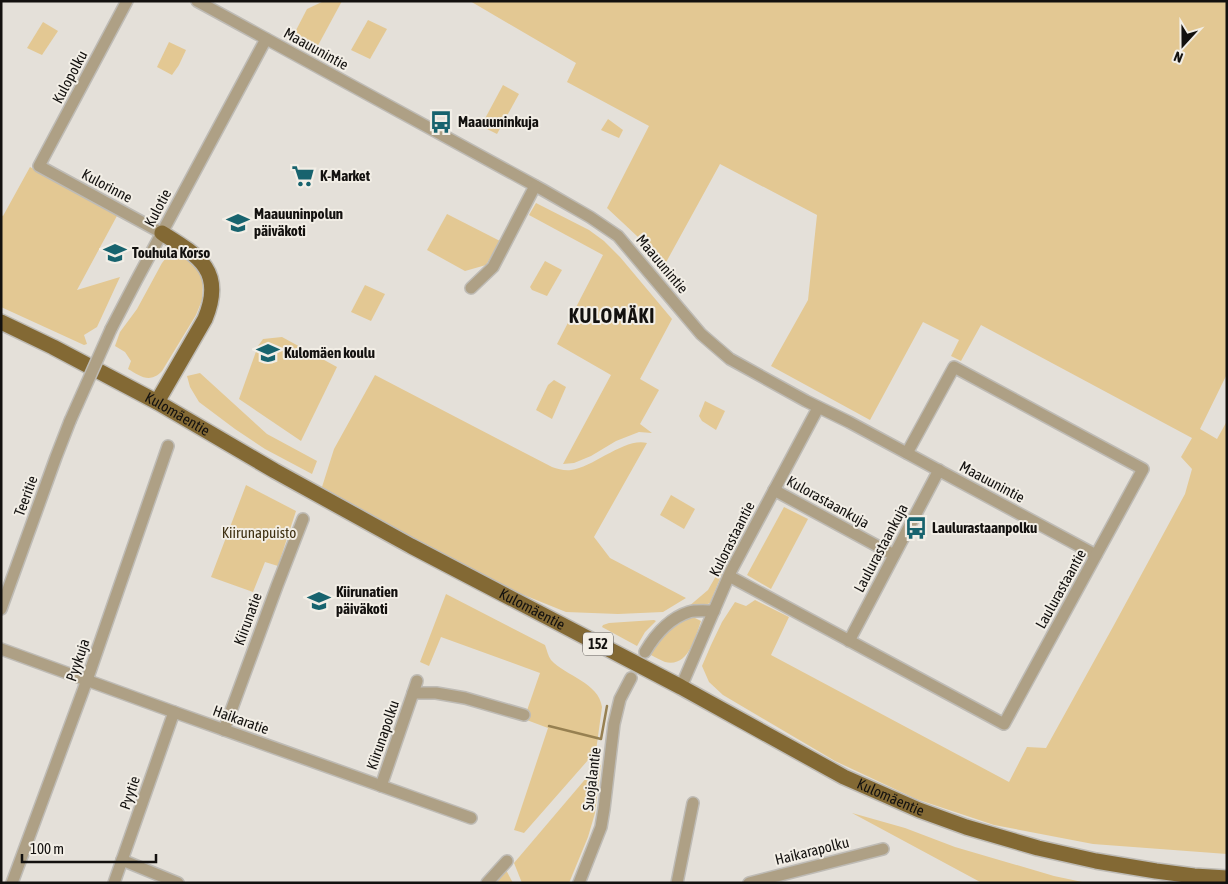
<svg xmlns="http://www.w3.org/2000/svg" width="1228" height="884" font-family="'Asap Condensed',sans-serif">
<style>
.green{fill:#e3c893}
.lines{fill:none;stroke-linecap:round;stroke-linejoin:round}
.stream{stroke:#978051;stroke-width:2.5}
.minor-casing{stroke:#bebbb5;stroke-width:14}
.major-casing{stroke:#bebbb5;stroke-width:18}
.minor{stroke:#aea085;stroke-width:11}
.major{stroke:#836934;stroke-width:15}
.minor-bridge-casing{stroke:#bebbb5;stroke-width:14;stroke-linecap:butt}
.minor-bridge{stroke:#aea085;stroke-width:11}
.labels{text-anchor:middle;stroke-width:4;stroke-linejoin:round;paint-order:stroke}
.shield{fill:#f2eee6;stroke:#565350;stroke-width:1}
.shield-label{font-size:14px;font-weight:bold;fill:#13110f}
.street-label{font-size:15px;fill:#13110f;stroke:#f2eee6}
.poi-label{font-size:15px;font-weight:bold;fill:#13110f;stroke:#f2eee6;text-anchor:start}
.park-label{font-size:15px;fill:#3e3012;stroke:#f2eee6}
.district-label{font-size:20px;font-weight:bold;letter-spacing:1px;fill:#13110f;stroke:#f2eee6}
</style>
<rect width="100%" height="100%" fill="#e4e0d9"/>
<g class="green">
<path d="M324 1H342L315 51 292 38 307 9Z"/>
<path d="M470 1H1227V374L1200 429 1217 439 1227 421V854L1093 844 994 825 916 799 835 761 723 695 709 682 702 666 711 645 722 622 735 602 746 606 755 600 789 617 771 655 1009 782 1027 747 1046 748 1114 625 1185 494 1192 469 1181 457 1192 438 981 325 961 361 951 356 959 340 923 322 870 420 771 366 808 300 817 215 720 164 664 266 638 237 607 208 649 126 567 82 576 63Z"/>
<path d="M368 20 387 29 370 59 351 50Z"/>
<path d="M43 22 58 31 42 55 27 48Z"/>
<path d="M169 42 186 50 179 65 172 75 157 67Z"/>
<path d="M503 85 519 94 497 134 481 126Z"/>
<path d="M608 119 623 130 619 138 601 130Z"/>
<path d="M30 167 118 214 77 290 120 277 97 327 84 335 87 344 84 345 1 307V215L3 216Z"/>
<path d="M536 203 589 230 604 241 620 257 672 319 640 379 659 390 640 424 652 433 639 432 616 441 591 456 574 463 563 464 611 375 557 344 603 255 529 215Z"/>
<path d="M447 214 500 241 486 265 465 271 427 250Z"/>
<path d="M169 254 179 256 194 264 203 280 202 300 196 315 162 371C150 384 140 376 128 369L131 361 125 352 115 346 120 332 137 309 162 263Z"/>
<path d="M545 261 562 270 547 296 532 290 530 287Z"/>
<path d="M365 285 385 294 371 321 351 312Z"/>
<path d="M282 337 337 367 301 441 239 399 258 346 263 339Z"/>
<path d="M200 373 267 434 317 461 312 474 265 449 235 429 199 402 190 387 187 376Z"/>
<path d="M375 375 552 467C558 469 565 471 571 470 594 467 625 437 647 443L594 537 610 558 686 598 663 612 618 614 566 612 509 589 408 535 322 487 334 449Z"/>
<path d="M554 380 566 387 552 419 536 410 548 385Z"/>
<path d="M705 401 725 411 716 430 702 421 699 416Z"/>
<path d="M246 485 296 511 278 566 265 562 253 592 211 577Z"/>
<path d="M671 495 695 509 684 529 660 515Z"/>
<path d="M784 507 808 519 771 589 747 575Z"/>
<path d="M720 569 723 571 710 603 703 606 688 607 708 590Z"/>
<path d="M446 594 545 645C547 650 548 656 551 660 566 676 599 683 602 707L596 751 524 833 514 830 548 728 524 719 540 673 441 637 429 666 420 662Z"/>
<path d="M693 617 701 621C695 638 688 668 665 662 660 660 655 657 651 655 653 641 680 621 693 617Z"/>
<path d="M654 620 656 621 645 632 637 646 602 627 603 625 609 623Z"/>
<path d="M599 763 601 764 595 813 588 837 569 883H522L514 863Z"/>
<path d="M852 813 905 828 955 847 1054 876 1087 883H982Z"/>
<path d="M505 868 513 883H491Z"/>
</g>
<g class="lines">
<path class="stream" d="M549 726 601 739 607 706"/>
<defs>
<g id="minor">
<path d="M127 1 39 166 162 233"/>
<path d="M197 1 543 190 590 217 618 236 701 334 730 359 806 401 849 422 1096 555"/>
<path d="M471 288 493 267 535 186"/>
<path d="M111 329 136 281 266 39"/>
<path d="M774 490 894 555"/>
<path d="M729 576 1004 724 1143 469 954 367 907 453"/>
<path d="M1 609 56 457 70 421"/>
<path d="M849 641 939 470"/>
<path d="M1 649 174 712 471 818"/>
<path d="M645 652C655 635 670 618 689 612 696 610 706 611 714 611"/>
<path d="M681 687 731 571 818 408"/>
<path d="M413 693 417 681"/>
<path d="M224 730 277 586 303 519"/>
<path d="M381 786 413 693H436L465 698 524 715"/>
<path d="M122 860 178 883"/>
<path d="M12 883 87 680 168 446"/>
<path d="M114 883 174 712"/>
<path d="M487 883 507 861"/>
<path d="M579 883 601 827 604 809 614 724 620 699 631 678"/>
<path d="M677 883 693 803"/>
<path d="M749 883 883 849"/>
</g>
<g id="major">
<path id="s1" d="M1 322 53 347 157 402 275 471 411 546 681 687 844 777 919 810 966 827 1038 848 1096 861 1156 871 1194 876 1227 878"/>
<path d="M157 402 205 319C225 271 199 256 162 233"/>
</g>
</defs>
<use href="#minor" class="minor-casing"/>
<use href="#major" class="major-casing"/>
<use href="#minor" class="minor"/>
<use href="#major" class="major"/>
<defs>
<path id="minor-bridge" d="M70 421 111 329"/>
</defs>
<use href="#minor-bridge" class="minor-bridge-casing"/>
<use href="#minor-bridge" class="minor-bridge"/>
</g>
<defs>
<symbol id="bus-bare" viewBox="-9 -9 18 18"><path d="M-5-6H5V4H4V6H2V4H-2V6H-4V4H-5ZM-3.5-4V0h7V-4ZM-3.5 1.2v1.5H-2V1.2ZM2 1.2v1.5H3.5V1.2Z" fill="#17636e" stroke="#f2eee6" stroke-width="2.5" paint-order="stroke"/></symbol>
<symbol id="supermarket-bare" viewBox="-9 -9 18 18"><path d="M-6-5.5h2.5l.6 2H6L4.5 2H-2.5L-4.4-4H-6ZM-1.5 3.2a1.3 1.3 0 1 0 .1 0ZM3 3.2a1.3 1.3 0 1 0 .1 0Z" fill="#17636e" stroke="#f2eee6" stroke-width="2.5" paint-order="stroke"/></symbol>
<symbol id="school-bare" viewBox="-9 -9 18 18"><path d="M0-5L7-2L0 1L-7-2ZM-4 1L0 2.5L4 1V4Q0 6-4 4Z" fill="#17636e" stroke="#f2eee6" stroke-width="2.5" paint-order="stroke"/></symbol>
</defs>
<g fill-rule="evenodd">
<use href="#bus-bare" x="425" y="106" width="32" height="32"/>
<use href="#supermarket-bare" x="287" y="160" width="32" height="32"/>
<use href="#school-bare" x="222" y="207" width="32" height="32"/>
<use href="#school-bare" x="99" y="237" width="32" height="32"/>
<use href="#school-bare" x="252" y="337" width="32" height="32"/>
<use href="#bus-bare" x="900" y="512" width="32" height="32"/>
<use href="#school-bare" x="303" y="585" width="32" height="32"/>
</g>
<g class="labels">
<rect class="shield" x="583" y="632.5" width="30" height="23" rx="4"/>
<g class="shield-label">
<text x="598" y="649">152</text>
</g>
<g class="street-label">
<text transform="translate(316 49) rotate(29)" y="5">Maauunintie</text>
<text transform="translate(70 77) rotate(-62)" y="5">Kulopolku</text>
<text transform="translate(107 186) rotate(28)" y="5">Kulorinne</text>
<text transform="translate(158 208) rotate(-62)" y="5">Kulotie</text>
<text transform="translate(662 264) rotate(50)" y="5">Maauunintie</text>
<text dy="5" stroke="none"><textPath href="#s1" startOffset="199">Kulomäentie</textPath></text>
<text transform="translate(992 482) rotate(28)" y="5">Maauunintie</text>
<text transform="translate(26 496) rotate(-70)" y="5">Teeritie</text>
<text transform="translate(828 502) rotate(29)" y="5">Kulorastaankuja</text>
<text transform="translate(732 539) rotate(-63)" y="5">Kulorastaantie</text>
<text transform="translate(881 548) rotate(-62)" y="5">Laulurastaankuja</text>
<text transform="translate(1061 589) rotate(-61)" y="5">Laulurastaantie</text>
<text dy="5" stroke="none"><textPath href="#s1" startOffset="604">Kulomäentie</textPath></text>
<text transform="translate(248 619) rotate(-70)" y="5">Kiirunatie</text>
<text transform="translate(78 660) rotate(-71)" y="5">Pyykuja</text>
<text transform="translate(241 720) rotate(20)" y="5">Haikaratie</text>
<text transform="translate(383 735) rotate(-71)" y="5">Kiirunapolku</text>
<text transform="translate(592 779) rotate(-83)" y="5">Suojalantie</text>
<text transform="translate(130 793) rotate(-71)" y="5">Pyytie</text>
<text dy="5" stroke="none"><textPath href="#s1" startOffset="1009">Kulomäentie</textPath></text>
<text transform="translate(812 851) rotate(-14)" y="5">Haikarapolku</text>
</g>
<g class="poi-label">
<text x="458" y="127">Maauuninkuja</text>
<text x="320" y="181">K-Market</text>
<text x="254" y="219">Maauuninpolun<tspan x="254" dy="17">päiväkoti</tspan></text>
<text x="132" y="258">Touhula Korso</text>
<text x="284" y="358">Kulomäen koulu</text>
<text x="932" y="533">Laulurastaanpolku</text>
<text x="336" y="597">Kiirunatien<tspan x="336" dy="17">päiväkoti</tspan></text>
</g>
<g class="park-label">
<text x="259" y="538">Kiirunapuisto</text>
</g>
<g class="district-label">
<text x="612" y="323">KULOMÄKI</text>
</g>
</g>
<rect width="1228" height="884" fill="none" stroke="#13110f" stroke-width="5"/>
<g transform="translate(1183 45) rotate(201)" stroke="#f2eee6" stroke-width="4" paint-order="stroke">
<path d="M0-4L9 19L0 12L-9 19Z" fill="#13110f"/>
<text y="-8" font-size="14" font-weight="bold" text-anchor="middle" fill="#13110f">N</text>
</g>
<path d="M22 854v8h134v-8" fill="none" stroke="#13110f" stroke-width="2.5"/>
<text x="30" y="854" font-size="15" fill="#13110f" stroke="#f2eee6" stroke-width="4" paint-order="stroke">100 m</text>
</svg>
